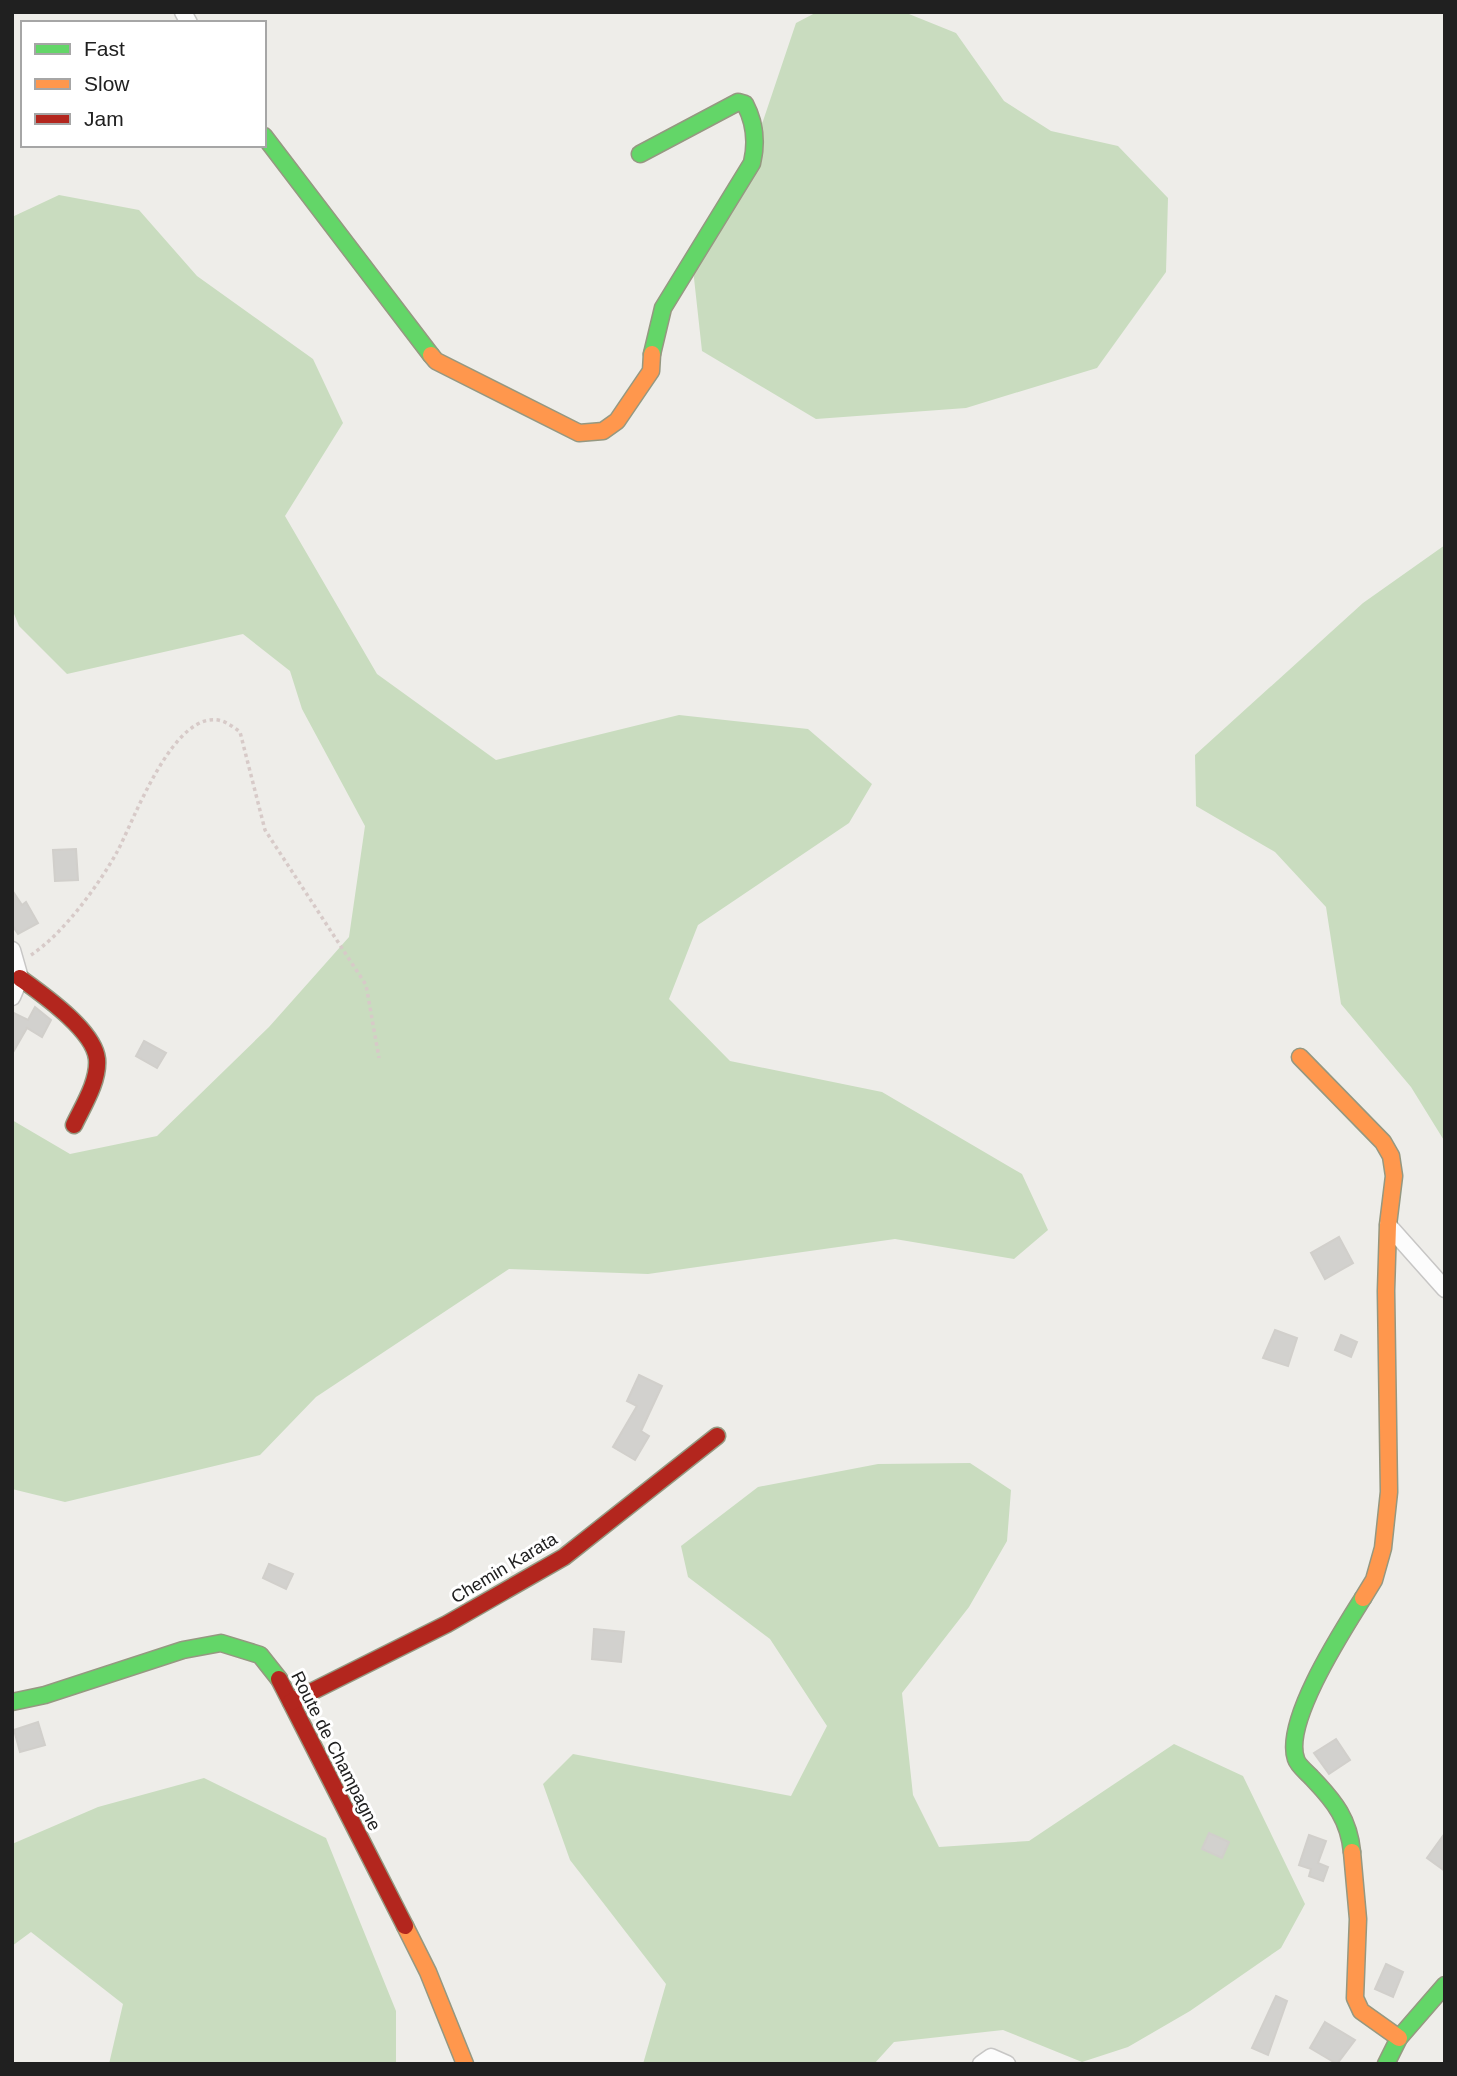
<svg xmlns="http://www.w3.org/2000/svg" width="1457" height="2076" font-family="Helvetica,sans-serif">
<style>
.forest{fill:#c9dcbf}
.building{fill:#d2d1ce;stroke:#d1cfcb;stroke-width:2}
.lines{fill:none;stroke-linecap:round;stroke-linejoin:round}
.street-casing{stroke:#c7c6c5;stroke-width:19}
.fast-casing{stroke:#959881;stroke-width:19}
.slow-casing{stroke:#959881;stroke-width:19}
.jam-casing{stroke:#959881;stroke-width:19}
.path{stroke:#d7cac8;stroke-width:3.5;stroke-dasharray:3.5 3.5;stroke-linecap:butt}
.street{stroke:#fcfcfc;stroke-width:16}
.fast{stroke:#63d668;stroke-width:16}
.slow{stroke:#ff974d;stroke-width:16}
.jam{stroke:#b3261e;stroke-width:16}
.labels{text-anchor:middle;stroke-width:6;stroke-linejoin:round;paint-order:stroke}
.street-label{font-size:18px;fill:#202020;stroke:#fff}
</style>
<rect width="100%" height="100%" fill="#eeede9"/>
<g class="forest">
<path d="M817 12H904L956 33 1004 101 1051 131 1118 146 1168 198 1166 272 1097 368 966 408 816 419 702 351 692 260 763 121 796 23Z"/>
<path d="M59 195 139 210 197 276 313 359 343 423 285 516 377 674 496 760 679 715 808 729 872 784 849 823 698 925 669 999 730 1061 882 1092 1022 1174 1048 1230 1014 1259 895 1239 648 1274 509 1269 316 1397 260 1455 65 1502 12 1489V1120L70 1154 157 1136 269 1027 349 937 365 826 302 709 290 671 243 634 67 674 19 626 12 609V217Z"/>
<path d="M1445 545V1142L1411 1087 1341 1004 1326 907 1275 852 1196 806 1195 755 1363 603Z"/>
<path d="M970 1463 1011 1490 1007 1541 969 1607 902 1693 913 1795 939 1847 1029 1841 1174 1744 1243 1776 1305 1904 1281 1948 1190 2011 1128 2047 1082 2062 1003 2030 894 2042 874 2064H643L666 1984 570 1860 543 1784 573 1754 791 1796 827 1726 770 1639 688 1577 681 1546 758 1487 878 1464Z"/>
<path d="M204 1778 326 1838 396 2011V2064H109L123 2004 31 1932 12 1946V1844L98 1807Z"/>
</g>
<g class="building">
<path d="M76 849 78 880 55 881 53 850Z"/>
<path d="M12 890 22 905 26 902 38 923 18 934 12 925Z"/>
<path d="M35 1007 51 1020 42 1037 27 1028 12 1054V1012L28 1020Z"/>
<path d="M144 1041 166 1053 157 1068 136 1056Z"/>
<path d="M1339 1237 1353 1263 1325 1279 1311 1253Z"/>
<path d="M1275 1330 1297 1338 1288 1366 1263 1358Z"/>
<path d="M1341 1335 1357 1342 1351 1357 1335 1350Z"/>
<path d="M639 1375 662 1386 641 1431 649 1436 635 1460 613 1447 637 1406 627 1401Z"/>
<path d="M269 1564 293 1574 286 1589 263 1578Z"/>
<path d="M594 1629 624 1632 621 1662 592 1659Z"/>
<path d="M38 1722 45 1745 20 1752 14 1730Z"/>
<path d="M1336 1739 1350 1760 1329 1774 1314 1753Z"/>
<path d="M1209 1833 1229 1842 1222 1858 1202 1849Z"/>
<path d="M1445 1833V1871L1427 1858Z"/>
<path d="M1309 1835 1326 1841 1318 1863 1328 1867 1323 1881 1309 1876 1311 1869 1299 1865Z"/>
<path d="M1386 1964 1403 1972 1393 1997 1375 1989Z"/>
<path d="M1276 1996 1287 2001 1268 2055 1252 2048Z"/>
<path d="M1325 2022 1355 2040 1337 2064 1310 2048Z"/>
</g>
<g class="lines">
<defs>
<g id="street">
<path d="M183 12 189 23"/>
<path d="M12 950 20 978 12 997"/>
<path d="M1388 1225 1445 1289"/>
<path d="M981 2064 991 2057 1007 2064"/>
</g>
<g id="fast">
<path d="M264 136 431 355"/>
<path d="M640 154 738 102 745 104C755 123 757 142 752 163L663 308 652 354"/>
<path d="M12 1702 45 1695 183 1650 221 1643 260 1655 279 1679"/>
<path d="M1352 1852C1349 1820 1335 1802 1313 1779 1308 1773 1298 1766 1296 1759 1283 1722 1343 1630 1363 1598"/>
<path d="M1386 2064 1399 2038 1445 1985"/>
</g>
<g id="slow">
<path d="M431 355 436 361 579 433 603 431 617 421 651 371 652 354"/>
<path d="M1300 1057 1383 1142 1391 1156 1394 1176 1388 1225 1386 1291 1389 1492 1383 1548 1374 1580 1363 1598"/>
<path d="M1352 1852 1358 1919 1355 1998 1361 2011 1399 2038"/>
<path d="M405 1926 428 1972 465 2064"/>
</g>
<g id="jam">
<path d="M20 978C42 994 94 1030 97 1059 99 1081 83 1106 74 1125"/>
<path d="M279 1679 405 1926"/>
<path d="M291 1702 447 1624 564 1557 717 1436"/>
</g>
</defs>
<use href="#street" class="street-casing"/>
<use href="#fast" class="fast-casing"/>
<use href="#slow" class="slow-casing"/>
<use href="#jam" class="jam-casing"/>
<path class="path" d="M31 955C63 934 98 886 117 852 133 823 174 706 222 721 228 723 235 728 240 732L265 830 366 985 379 1058"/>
<use href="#street" class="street"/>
<use href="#fast" class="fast"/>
<use href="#slow" class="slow"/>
<use href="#jam" class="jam"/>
</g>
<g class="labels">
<g class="street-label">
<text transform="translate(504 1568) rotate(-31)" y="6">Chemin Karata</text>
<text transform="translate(336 1751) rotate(63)" y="6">Route de Champagne</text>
</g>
</g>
<rect width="1457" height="2076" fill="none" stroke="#202020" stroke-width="28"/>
<rect x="21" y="21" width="245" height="126" fill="#ffffff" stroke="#a6a6a6" stroke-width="2"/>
<rect x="35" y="44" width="35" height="10" fill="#63d668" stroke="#a6a6a6" stroke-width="2"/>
<text x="84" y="56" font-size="21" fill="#202020">Fast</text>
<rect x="35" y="79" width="35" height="10" fill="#ff974d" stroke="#a6a6a6" stroke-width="2"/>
<text x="84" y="91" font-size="21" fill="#202020">Slow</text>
<rect x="35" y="114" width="35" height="10" fill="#b3261e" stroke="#a6a6a6" stroke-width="2"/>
<text x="84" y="126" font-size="21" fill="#202020">Jam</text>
</svg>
